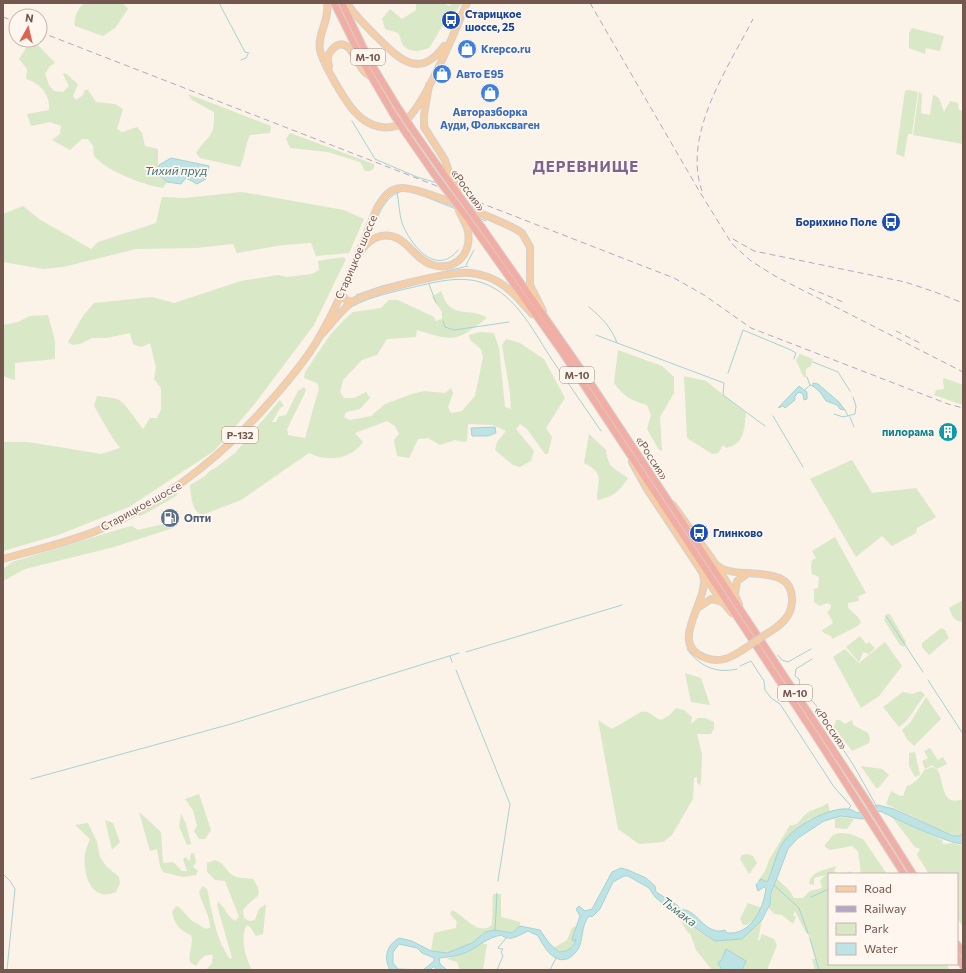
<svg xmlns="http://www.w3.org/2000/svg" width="966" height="973" font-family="Commissioner,sans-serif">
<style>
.green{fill:#d9e8c7}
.water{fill:#bee3e4;stroke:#a5d3d5;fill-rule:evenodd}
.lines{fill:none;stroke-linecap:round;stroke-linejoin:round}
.stream{stroke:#a5d3d5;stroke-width:1}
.major-casing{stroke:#d8d0cd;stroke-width:8}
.highway-casing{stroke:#d8d0cd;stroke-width:8}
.major{stroke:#f5cea6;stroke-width:5.5}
.highway{stroke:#f1aea4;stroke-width:6}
.rail{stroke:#b3a7c5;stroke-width:1;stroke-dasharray:6 4;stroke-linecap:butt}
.major-bridge-casing{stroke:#d8d0cd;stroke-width:8;stroke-linecap:butt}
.highway-bridge-casing{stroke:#d8d0cd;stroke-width:8;stroke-linecap:butt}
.major-bridge{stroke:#f5cea6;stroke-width:5.5}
.highway-bridge{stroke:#f1aea4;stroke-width:6}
.labels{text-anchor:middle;stroke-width:3.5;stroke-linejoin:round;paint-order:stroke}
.shield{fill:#fef6ef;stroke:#9d877e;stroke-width:1}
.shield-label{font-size:10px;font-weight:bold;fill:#74574e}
.transit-label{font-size:11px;font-weight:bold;fill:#164399;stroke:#fef6ef;text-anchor:start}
.shop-label{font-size:11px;font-weight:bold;fill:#366cbe;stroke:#fef6ef;text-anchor:start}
.street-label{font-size:11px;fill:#74574e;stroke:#fef6ef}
.culture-label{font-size:11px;font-weight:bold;fill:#0d838f;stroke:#fef6ef;text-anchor:end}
.service-label{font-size:11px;font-weight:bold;fill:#4e5e75;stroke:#fef6ef;text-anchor:start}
.water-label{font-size:12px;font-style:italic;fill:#427678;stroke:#fef6ef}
.district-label{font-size:15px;font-weight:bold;letter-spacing:1px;fill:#7c6690;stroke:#fef6ef}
</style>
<rect width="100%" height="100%" fill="#fbf2e8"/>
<g class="green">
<path d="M84 3H123L128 9 115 28 103 36 75 26C73 19 78 8 84 3Z"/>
<path d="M416 3H443L450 6 452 3H462L457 10 447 18 430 47C423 52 409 53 403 45 400 41 401 37 398 33L385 29 382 19 390 9 402 19 416 10Z"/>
<path d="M912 28 944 36 940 51 926 48 925 54 909 48V33Z"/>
<path d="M35 42 55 63 50 66 45 74 49 85 54 91 63 92 69 86 63 74 65 73 78 84 73 96 76 100 83 95 85 90H88L96 102 115 104 123 109 117 129 122 132 137 127 142 133 145 146 158 149V174L167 182 163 188C143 185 107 171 94 156L93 146 88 139H82L70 150 52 140 60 134 61 126 50 122 31 126 27 114 49 110C51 95 40 83 26 79L27 69 19 59 26 48Z"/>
<path d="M908 90 918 92 912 134H908L904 157 896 154 905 91Z"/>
<path d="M919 92 922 94 921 113 930 115 933 95 939 98 944 112 950 101 958 103 959 110 963 111V144L913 135Z"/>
<path d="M188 94 271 126 270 133 250 135C245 146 245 156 240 167L200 158 196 153C209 133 215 139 214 112L192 100Z"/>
<path d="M290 133 374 164V168L370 171H365L360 162 328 152 290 148 286 139Z"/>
<path d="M242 192 344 210 364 219 349 253 316 256 311 243 283 245 237 253 233 244 196 248 136 249 63 267 43 269 3 262V214L23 206 39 219 91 249 98 242 156 223 162 197 185 198Z"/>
<path d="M343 257 346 259 314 325 253 406 214 451 129 507 58 535 3 551V442H28L101 454 120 448 112 437 94 406 97 396C103 397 113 397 119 400 126 404 137 422 143 429L150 418H157L161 410V388L154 379 156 367 150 343 141 347 133 344 130 333 107 338H92L80 344 72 345 68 342 83 316 94 303 152 297 174 303 241 281 278 275 287 277 312 274 319 270 318 261Z"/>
<path d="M441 291C443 295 445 302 448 305 458 316 476 309 487 318 455 342 456 342 417 330L416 337 387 339 377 355 362 360 343 380 340 392 344 398H354L366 392 370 398 360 409 346 412 344 417 350 420 371 416 385 404 412 394 424 391 445 393 451 388 453 393 448 407 451 413 462 411 475 396 483 357 481 349 470 340 469 335 480 332 494 333 499 348 505 407 511 409 510 393 502 345 506 339 520 343 544 359 565 398 546 428 552 437 548 454H545L527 429 520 424 516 429 534 451 531 461 520 467 513 465 495 450 497 442 506 431 493 425 468 424 467 441 463 442 455 440 440 445 428 438 418 439 409 458 397 456 394 440 399 434 395 426 387 421 355 433 363 442C351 460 327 462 309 453L241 500 202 515C191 511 191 494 190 485L205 476 211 470 214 469 235 453 280 400 284 406 280 408 272 422H276L278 417 286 415 298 391 304 387 306 390 304 395 287 429 288 435 305 438 319 388 317 383 304 378 305 372 330 335 345 319 353 312 381 308 389 300H398L434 317 436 321 442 319V312L432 297Z"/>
<path d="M48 315 55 341V359L15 363V380L3 376V325L18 322 30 316Z"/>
<path d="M618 350 662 366 674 377V393L660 417 662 451 659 450 647 429 651 415 647 405C630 400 625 397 614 383Z"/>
<path d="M800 354 813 359 811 366 806 369V378L803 376 796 360Z"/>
<path d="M684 376 706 381 746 413C744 429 745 444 726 448L723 445 718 453 712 454 687 438Z"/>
<path d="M944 378 963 385V405L934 395 936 390 944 389 943 381Z"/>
<path d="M589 434 606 450C608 468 614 468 628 478 619 492 613 497 597 500 597 481 606 474 584 463Z"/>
<path d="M852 460 872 493 916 488 936 517 917 528 916 533 892 546 882 536 856 557 810 479Z"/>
<path d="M175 492 178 494 176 496 145 514 136 517 139 513Z"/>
<path d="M177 521 178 525 170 529 114 547 25 569 3 581V569L12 562 127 527 132 526 138 530Z"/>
<path d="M835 537 866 593 857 597 859 598 858 601 848 603V608L858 617 861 622 858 626 832 639 831 636 824 633 822 630 832 624 833 622 827 612 830 610 831 605 827 603 820 606 814 602V589L818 588 819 577 812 574 811 567 812 560 816 558 812 551Z"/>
<path d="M963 600V622C954 621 952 616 949 608Z"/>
<path d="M887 614H890L906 642 904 647 900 645 884 620Z"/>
<path d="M941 628 945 630 949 638 929 655 922 647V643Z"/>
<path d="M860 636 866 644 869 642 875 648 869 654 863 652 859 662 846 647Z"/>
<path d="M885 642 902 666 879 696 861 708 833 657 845 649 859 663Z"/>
<path d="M685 673 701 678 710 705 691 702Z"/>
<path d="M921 691 925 695C915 706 911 719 899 727L883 707 903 692 912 694Z"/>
<path d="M926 697 941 719 914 746 907 739 902 730 910 723Z"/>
<path d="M676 708 684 710 692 717 691 724 698 718H705L714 722V728L711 734H697L702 755 701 782 700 785 697 783V777L694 778 693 799 672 835 663 842 639 844 618 829 598 720 612 729 641 712C650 710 653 717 661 720L670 715Z"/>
<path d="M836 720H840L845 724 852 720 853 725 868 733 870 739 869 743 852 751 834 727Z"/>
<path d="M930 748 938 760 943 757 947 764 937 769 932 765 925 769 922 761 928 758 924 751Z"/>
<path d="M915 752 920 775 915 777 909 766V753Z"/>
<path d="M861 766 882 769 889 775 878 788H876Z"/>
<path d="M933 767C934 768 937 769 938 771 944 781 941 808 963 799V833L960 836H953L886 804 891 791 900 796H903L907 786C913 785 922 776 924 770Z"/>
<path d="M199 794 211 830 205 839H199L194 831 197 826 193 810 185 799Z"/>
<path d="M828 803 830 812 808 820 783 843 767 882 758 881 765 871 769 860 790 825C799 826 799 820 805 815 811 809 821 808 828 803Z"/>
<path d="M139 812 161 832 163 863 173 862 182 871H187L183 859 185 857 190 861 191 853H194L196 862 193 867 198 871 196 875 183 877 163 872 160 866 157 849 150 851Z"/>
<path d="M181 814 186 824 191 844 187 845 179 826Z"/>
<path d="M891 816 942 840 943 844 953 843 963 846V927L957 918V874H929L917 855 920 849 915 847Z"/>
<path d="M841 817 854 819 847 829 835 828V819Z"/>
<path d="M105 820 113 823 120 842 112 850Z"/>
<path d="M88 823 97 842 100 857 106 866 119 877 120 883 116 892C92 903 82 874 85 854 86 849 88 844 90 839L75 825Z"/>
<path d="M840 833 850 834 863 839 887 874H861L858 851 852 846 830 850 825 847V845L833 835Z"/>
<path d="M748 854 753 856 757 863 749 874 740 859 742 855Z"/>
<path d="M215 860C224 863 225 869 231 874 237 879 246 878 253 879 266 899 254 895 243 910L244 918 249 921 255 920 259 909 266 904 263 934 256 936 250 927 247 925C239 937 246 959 252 970H206L212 963 213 955C204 954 201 958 196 966L190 962C188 952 194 944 191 935 179 930 175 925 172 912L176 906 179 907 191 920 206 929 210 928C211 918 202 904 199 892L203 886 207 889C213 914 215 938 230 959L232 958 217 905 218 902C226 908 225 914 235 921L239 917 225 881 215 880 207 872V863Z"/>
<path d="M836 866 834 874H829V964H946L950 970H815L812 959H816L808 934 806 933 795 911 793 915 796 917 793 924 782 915 774 914 768 907 777 879 789 890 794 898H803L810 891 822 888 820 881 825 875 814 878V885L809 884C811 871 825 870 836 866Z"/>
<path d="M493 894H501V917L520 922V926L512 933 495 930 484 932 472 943 463 948 447 953 431 951 434 933 456 928 457 922 450 914 452 910C464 915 478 937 492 925Z"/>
<path d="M748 903 762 908 754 920 747 925H743L740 919Z"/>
<path d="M680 920 715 941 742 939 762 920 758 940 759 941 762 934 774 939 777 945 767 970H742L746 961 726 949 722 959 718 963 722 970H712L696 950 690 933H688Z"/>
<path d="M577 926 572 939H576C574 947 568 952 560 952L554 948 567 940 572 928Z"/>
<path d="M484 940 483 944H487L483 970H460L457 962 447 959 468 951Z"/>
</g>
<g class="water">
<path d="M171 158 209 166 206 179 197 184 186 178 181 184 167 182 158 174 159 165Z"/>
<path d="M813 383 818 384 839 402 845 410 840 409 837 405 826 401 820 392 813 386Z"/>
<path d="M799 386 807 392V399L804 400 803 394 799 392 795 396V400L785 408 783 406 778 408Z"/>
<path d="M495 427 496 433 488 436H472L471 428Z"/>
<path d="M878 805 894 809 953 836H960L963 833V844C949 844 896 819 880 811L863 819 841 816 824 821 798 838 788 849 771 894 770 904 762 920 742 939 715 941 680 918 655 897 649 888 628 876H624L613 882 600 909 593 916 588 917C581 927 583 942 578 949 567 966 553 961 544 946 541 943 540 938 537 935 535 934 531 933 528 931 517 936 511 942 501 935 487 938 479 946 467 952 458 956 449 957 439 958L440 964 447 970H437L434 966 430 970H390C383 957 387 945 399 938L412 941 431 951 447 953 472 943 485 932 495 930 512 933 520 926 540 930 549 943 559 952C568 952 574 947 576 939L573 941 572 939 580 916 576 909 579 906 585 911 592 909 612 872 621 868 628 870 646 878 655 886 656 892 677 905 681 910C696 907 705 937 725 930L727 933C751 935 763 909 766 889L764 887 758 891 756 885 761 879 767 882C773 870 775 856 782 844 792 827 829 807 848 809 851 809 854 811 857 813ZM399 944 417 948 422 953 434 958V961L423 970 398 969 393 963V952Z"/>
<path d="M726 949 746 961 742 970H722L718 963 722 959Z"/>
</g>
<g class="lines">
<g class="stream">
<path d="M219 3 245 52 249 53"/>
<path d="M241 60 246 58 248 54"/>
<path d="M352 121 375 159 417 177 437 183"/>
<path d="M397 192C399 202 399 213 402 223 410 244 436 278 458 250"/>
<path d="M421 195 456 209"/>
<path d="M479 218 486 221"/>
<path d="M369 236C377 220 383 195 403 191"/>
<path d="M466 265 474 250"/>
<path d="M429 284 436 303"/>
<path d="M356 295 382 286 468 266"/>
<path d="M353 306C372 296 393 292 414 287 435 282 461 275 483 283 517 295 534 333 553 361 569 384 585 408 601 431"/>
<path d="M589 307C601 317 612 328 617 343"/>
<path d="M443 321 445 327 454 330 509 322"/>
<path d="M596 335 724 383 723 395 765 426"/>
<path d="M813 362 838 372 850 391"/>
<path d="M728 373 743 330 791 350 796 353 794 359"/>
<path d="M807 377 810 385 813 386"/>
<path d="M805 390 810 385"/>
<path d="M845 410 848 416"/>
<path d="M834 414 843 417 855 414 856 406 853 397"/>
<path d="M773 416 803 467"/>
<path d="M850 417 854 427"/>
<path d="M886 616 923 672"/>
<path d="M687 649C699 666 716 674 737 669"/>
<path d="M466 652 622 605"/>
<path d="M778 655 782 660 788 662 811 649"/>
<path d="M450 656 452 662"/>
<path d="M812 659 796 669 795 676 799 679C800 682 799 685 800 688 804 698 817 700 820 714L854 766 877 807"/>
<path d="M740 666 751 661 764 681 765 690 771 698 780 704 834 787 851 806 848 809"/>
<path d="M456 670 510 804 498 881"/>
<path d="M928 680 963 734"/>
<path d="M31 779 231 724 459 653"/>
<path d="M850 872 851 874"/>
<path d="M3 874 10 881 15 889 7 970"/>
<path d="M774 885 799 908 808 933"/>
<path d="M811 897 829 889"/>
<path d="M495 931 497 893"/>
<path d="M810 939 819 970"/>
<path d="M497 970 503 956 501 952 503 949 498 948 506 938"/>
<path d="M550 970 556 958"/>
</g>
<defs>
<g id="major">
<path d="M327 3C330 20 317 34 320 50 323 64 346 103 356 113 369 127 389 133 405 121 426 104 455 30 467 3"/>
<path d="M347 3C355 16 367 27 378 38 399 59 420 80 444 46"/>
<path d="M329 66C327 60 327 55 331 51 347 31 357 62 363 70 365 73 368 75 370 76"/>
<path d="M429 85 424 115V127L445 160 450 175"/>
<path d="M361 251C366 243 372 238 381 236 405 231 413 260 433 265 461 273 477 244 464 221"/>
<path d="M341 293 346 300 353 302"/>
<path d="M323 333C333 322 340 311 352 302 369 291 440 274 461 273 470 272 479 274 488 277 507 284 519 299 532 314"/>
<path d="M632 462 647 489 720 599 732 613"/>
<path d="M673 505 710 556 735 595 739 604"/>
<path d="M3 559C34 550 66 543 96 531 163 503 219 459 267 405 285 385 303 364 317 341 342 299 358 253 377 208 383 198 388 189 401 188 416 186 508 223 522 233L530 247V285L543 311"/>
<path d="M718 566C738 582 794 560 792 602 791 616 782 624 771 631"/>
<path d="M703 575C711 600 665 644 706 658 719 663 730 658 741 651"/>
<path d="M735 594 737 581 747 574"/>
<path d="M699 607 711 599 722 602"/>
</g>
<g id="highway">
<path d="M334 3 365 66 393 114"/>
<path d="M342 3 371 63 399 109"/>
<path d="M413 130 446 177"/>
<path d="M407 135 434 174"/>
<path d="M467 218 562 352 813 732 904 874"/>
<path d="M482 227 590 382 867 801 913 874"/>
<path d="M957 944 963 953"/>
<path d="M957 956 963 966"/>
</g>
</defs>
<use href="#major" class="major-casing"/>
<use href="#highway" class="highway-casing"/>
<use href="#major" class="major"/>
<use href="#highway" class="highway"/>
<g class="rail">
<path d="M590 3 698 189 732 244 751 261 775 276 963 372"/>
<path d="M3 17 16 22"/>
<path d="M40 32 674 278 704 295 751 328 948 404 963 408"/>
<path d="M702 191C682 134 728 68 753 19"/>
<path d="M733 239 754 251 905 282 935 292 963 303"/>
<path d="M809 288 843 302"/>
<path d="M896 331 922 344"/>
</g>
<defs>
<g id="major-bridge">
<path d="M450 175 458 190"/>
<path d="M458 209 464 221"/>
<path d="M741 651 771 631"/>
</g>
<g id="highway-bridge">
<path d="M399 109 413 130"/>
<path d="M393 114 407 135"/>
<path d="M434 174 467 218"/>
<path d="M446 177 482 227"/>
</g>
</defs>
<use href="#major-bridge" class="major-bridge-casing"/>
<use href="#highway-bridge" class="highway-bridge-casing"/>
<use href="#major-bridge" class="major-bridge"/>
<use href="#highway-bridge" class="highway-bridge"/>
</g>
<defs>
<symbol id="bus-disc" viewBox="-11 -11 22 22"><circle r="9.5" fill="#1a4fb4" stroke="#fef6ef"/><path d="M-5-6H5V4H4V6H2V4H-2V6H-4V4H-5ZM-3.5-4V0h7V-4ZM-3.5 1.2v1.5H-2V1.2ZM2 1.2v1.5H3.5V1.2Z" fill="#fff"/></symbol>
<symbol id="shop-disc" viewBox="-11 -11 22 22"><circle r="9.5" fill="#3f7fe0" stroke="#fef6ef"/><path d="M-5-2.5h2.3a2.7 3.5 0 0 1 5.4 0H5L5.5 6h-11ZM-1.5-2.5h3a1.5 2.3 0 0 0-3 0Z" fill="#fff"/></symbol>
<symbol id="building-disc" viewBox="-11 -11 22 22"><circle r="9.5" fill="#0f9aa8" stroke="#fef6ef"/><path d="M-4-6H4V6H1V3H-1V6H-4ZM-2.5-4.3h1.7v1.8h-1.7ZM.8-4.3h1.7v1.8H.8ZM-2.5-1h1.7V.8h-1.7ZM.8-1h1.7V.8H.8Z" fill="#fff"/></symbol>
<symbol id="fuel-disc" viewBox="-11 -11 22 22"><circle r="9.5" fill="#5c6f8a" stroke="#fef6ef"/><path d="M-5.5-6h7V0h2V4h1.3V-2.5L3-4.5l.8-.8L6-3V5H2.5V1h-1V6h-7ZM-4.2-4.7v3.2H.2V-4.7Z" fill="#fff"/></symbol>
</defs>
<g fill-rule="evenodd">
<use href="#bus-disc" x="440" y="9" width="22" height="22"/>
<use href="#shop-disc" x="456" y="38" width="22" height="22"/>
<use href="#shop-disc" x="431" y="63" width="22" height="22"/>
<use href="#shop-disc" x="479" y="82" width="22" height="22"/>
<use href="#bus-disc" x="880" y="211" width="22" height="22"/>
<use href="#building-disc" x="937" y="421" width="22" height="22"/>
<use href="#fuel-disc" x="159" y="507" width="22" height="22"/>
<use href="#bus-disc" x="688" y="522" width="22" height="22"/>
</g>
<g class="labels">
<g class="shield">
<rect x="351" y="49" width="34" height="16" rx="3"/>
<rect x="560" y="367" width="34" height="16" rx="3"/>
<rect x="222" y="427" width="36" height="16" rx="3"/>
<rect x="778" y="685" width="34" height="16" rx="3"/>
</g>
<g class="shield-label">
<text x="368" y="61">М-10</text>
<text x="577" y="379">М-10</text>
<text x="240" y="439">Р-132</text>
<text x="795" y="697">М-10</text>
</g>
<g class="transit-label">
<text x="465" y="18">Старицкое<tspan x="465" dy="13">шоссе, 25</tspan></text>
<text x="877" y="226" text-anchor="end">Борихино Поле</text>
<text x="713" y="537">Глинково</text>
</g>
<g class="shop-label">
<text x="481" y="53">Krepco.ru</text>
<text x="456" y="78">Авто E95</text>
<text x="490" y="116" text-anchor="middle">Авторазборка<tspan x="490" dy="13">Ауди, Фольксваген</tspan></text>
</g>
<g class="street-label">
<text transform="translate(468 190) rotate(54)" y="4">«Россия»</text>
<text transform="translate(356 257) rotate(-67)" y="4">Старицкое шоссе</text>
<text transform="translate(652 458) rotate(57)" y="4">«Россия»</text>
<text transform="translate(141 506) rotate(-29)" y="4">Старицкое шоссе</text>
<text transform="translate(831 728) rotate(56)" y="4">«Россия»</text>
</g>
<g class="culture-label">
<text x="934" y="436">пилорама</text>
</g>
<g class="service-label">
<text x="184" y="522">Опти</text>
</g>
<g class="water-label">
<text x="176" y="175">Тихий пруд</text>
<text transform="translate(679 912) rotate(37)" y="4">Тьмака</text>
</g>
<g class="district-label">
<text x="586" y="172">ДЕРЕВНИЩЕ</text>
</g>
</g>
<rect width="966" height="973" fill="none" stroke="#74574e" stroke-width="8"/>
<rect x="828" y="873" width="130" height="92" fill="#fef6ef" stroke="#c7b6af"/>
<rect x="836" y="886" width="20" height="6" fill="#f5cea6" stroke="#c7b6af"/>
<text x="864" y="893" font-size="12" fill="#74574e">Road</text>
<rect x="836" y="906" width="20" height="6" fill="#b3a7c5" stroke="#c7b6af"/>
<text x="864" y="913" font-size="12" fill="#74574e">Railway</text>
<rect x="836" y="923" width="20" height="12" fill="#d9e8c7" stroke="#c7b6af"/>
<text x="864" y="933" font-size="12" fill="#74574e">Park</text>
<rect x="836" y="943" width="20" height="12" fill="#bee3e4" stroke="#c7b6af"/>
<text x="864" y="953" font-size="12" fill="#74574e">Water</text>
<g transform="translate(28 28) rotate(8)"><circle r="19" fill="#fef6ef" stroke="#c7b6af"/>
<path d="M0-3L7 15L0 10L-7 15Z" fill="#dd6356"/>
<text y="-6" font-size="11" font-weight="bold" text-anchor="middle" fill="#74574e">N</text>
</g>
</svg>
